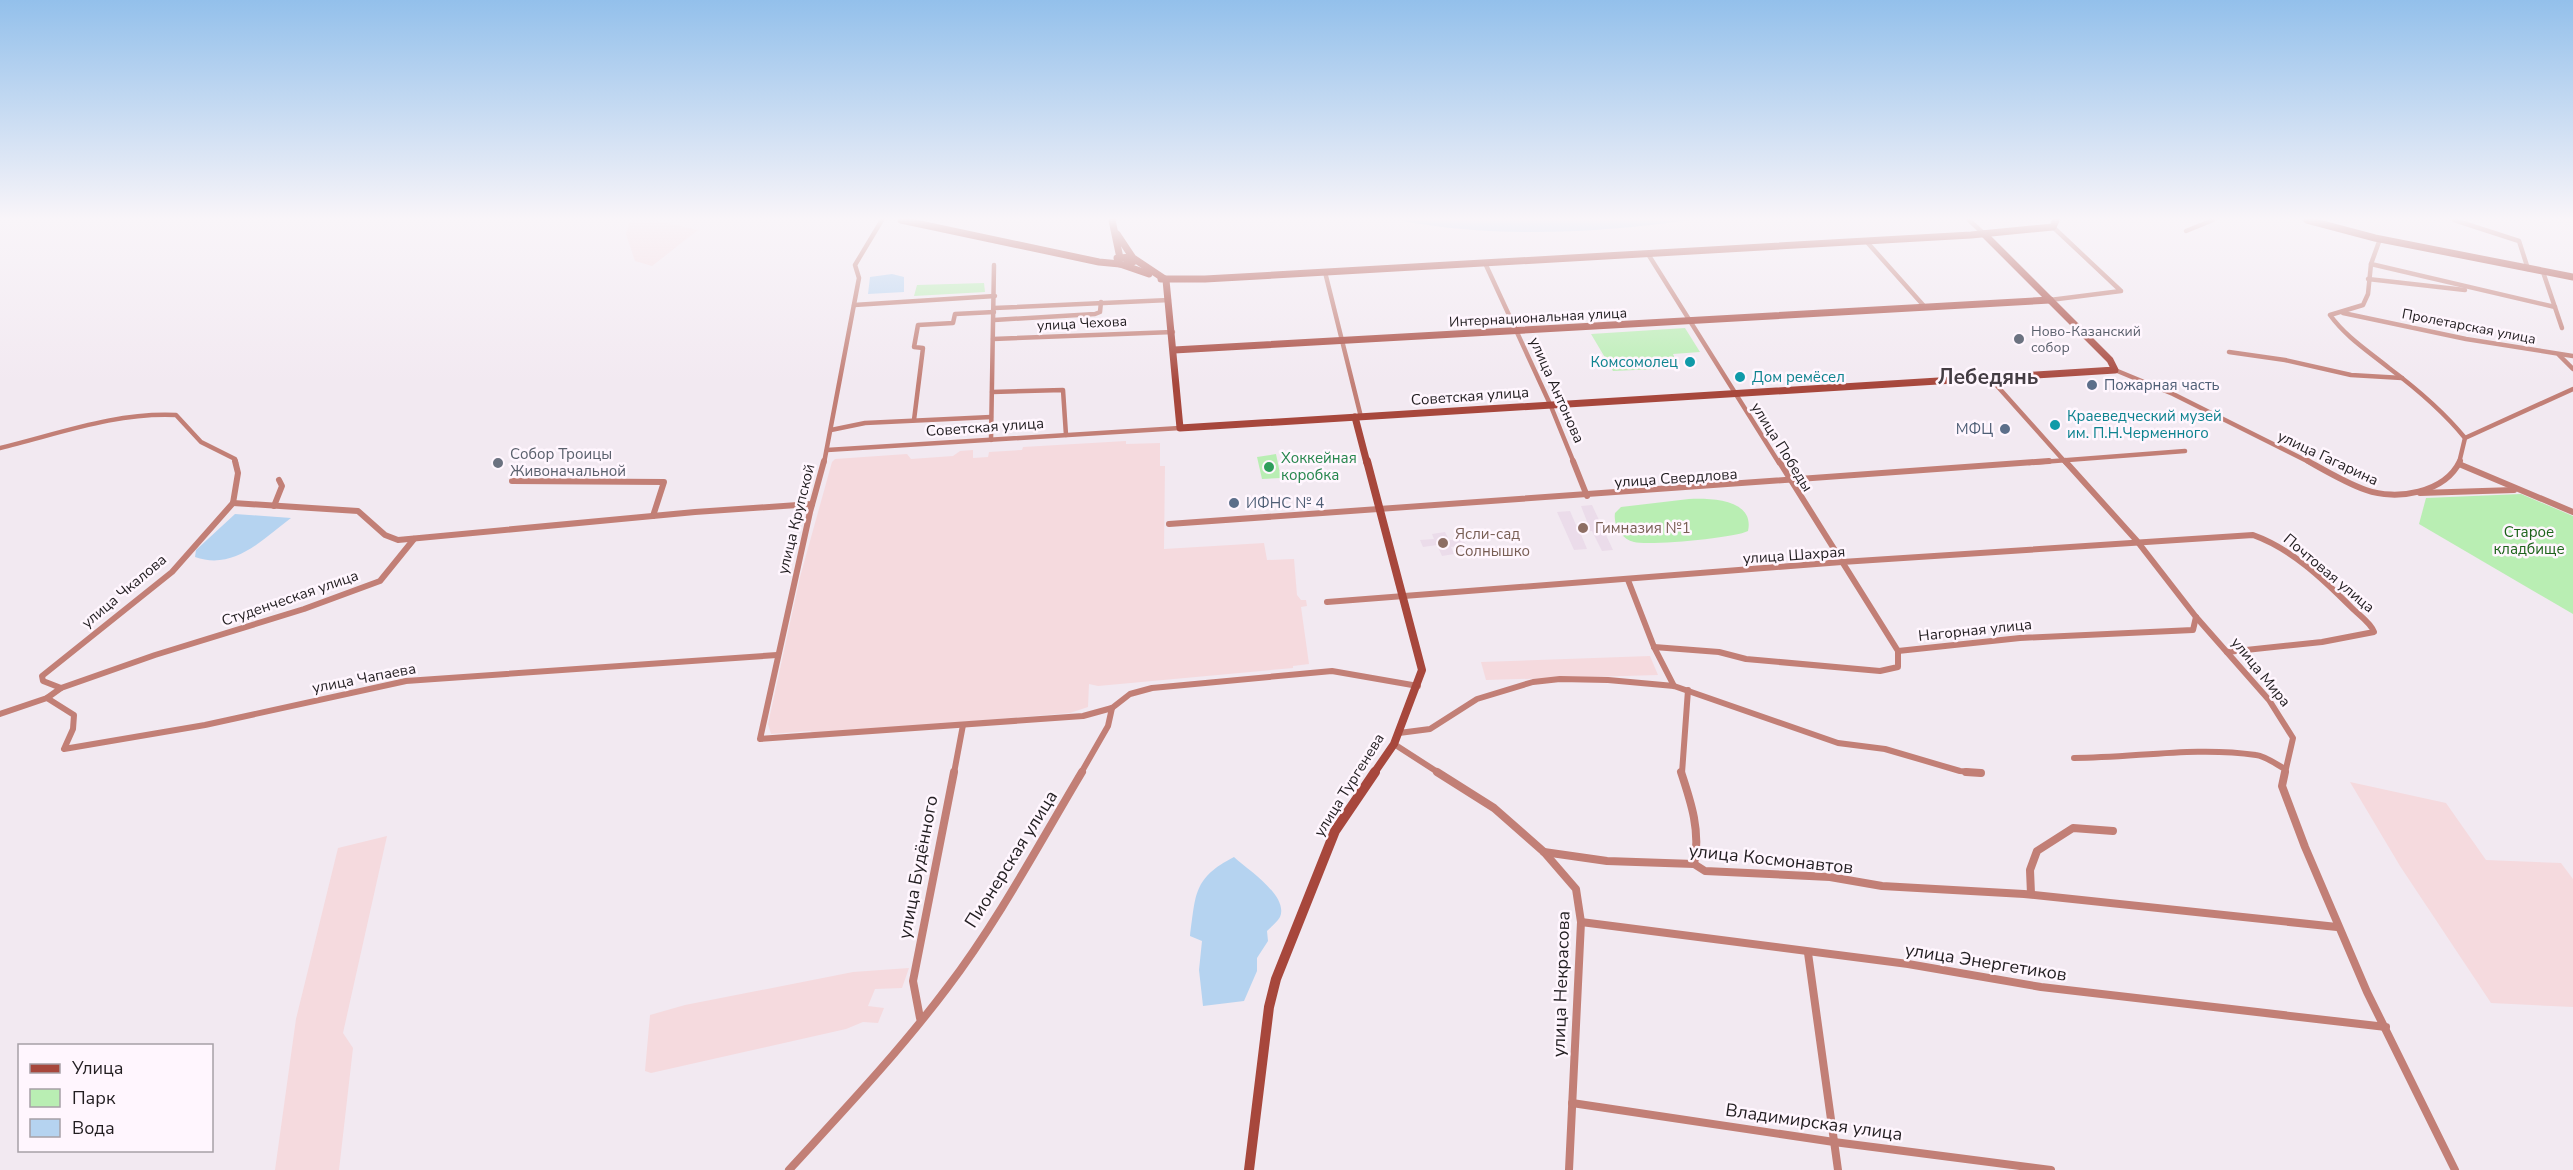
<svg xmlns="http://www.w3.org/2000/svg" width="2573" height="1170" font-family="'Nunito Sans',sans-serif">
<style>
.industrial{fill:#f5dade}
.built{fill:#ebdcea}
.green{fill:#b9eeb3}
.water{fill:#b5d3f0}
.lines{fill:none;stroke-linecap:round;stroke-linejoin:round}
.street-far2{stroke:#c27f76;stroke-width:4.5}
.street-far1{stroke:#c27f76;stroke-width:6}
.street{stroke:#c27f76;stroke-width:8}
.secondary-far2{stroke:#a7473c;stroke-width:7}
.secondary-far1{stroke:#a7473c;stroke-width:8}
.secondary{stroke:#a7473c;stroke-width:10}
.worship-dot{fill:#6b7280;stroke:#fff6fe;stroke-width:2}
.culture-dot{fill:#0f9aa8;stroke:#fff6fe;stroke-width:2}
.service-dot{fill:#5c6f8a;stroke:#fff6fe;stroke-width:2}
.leisure-dot{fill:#2e9e5b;stroke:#fff6fe;stroke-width:2}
.education-dot{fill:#8d6e63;stroke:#fff6fe;stroke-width:2}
.labels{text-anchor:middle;stroke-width:5;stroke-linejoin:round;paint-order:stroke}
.far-street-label{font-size:14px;fill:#221e21;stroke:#fff6fe}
.far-worship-label{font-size:14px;fill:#5b616d;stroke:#fff6fe;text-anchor:start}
.culture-label{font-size:15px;fill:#0d838f;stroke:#fff6fe;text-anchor:start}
.service-label{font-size:15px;fill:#4e5e75;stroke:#fff6fe;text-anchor:start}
.street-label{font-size:15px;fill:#221e21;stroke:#fff6fe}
.worship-label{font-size:15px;fill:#5b616d;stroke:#fff6fe;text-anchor:start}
.leisure-label{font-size:15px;fill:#27864d;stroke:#fff6fe;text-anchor:start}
.education-label{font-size:15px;fill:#785e54;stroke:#fff6fe;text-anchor:start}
.park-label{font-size:15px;fill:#1c6319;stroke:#fff6fe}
.near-street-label{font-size:18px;fill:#221e21;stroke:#fff6fe}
.district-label{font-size:21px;font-weight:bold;fill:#443d43;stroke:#fff6fe}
</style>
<rect width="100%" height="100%" fill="#f2e9f1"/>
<g class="industrial">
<path d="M634 220H654L698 230 652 266 635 261 626 234 629 224Z"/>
<path d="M1126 441V444L1160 443V466H1165L1164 549 1264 543 1267 560 1294 559 1297 595 1301 600H1306L1307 606 1301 607 1309 664 1293 666V668L1098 686 1089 684 1088 707 1070 713 814 734 810 731 771 734 768 724 800 577 832 462 835 459 907 454 911 459 953 456 960 451 973 450V458L988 457 989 452 1022 450 1023 447Z"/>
<path d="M1650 656 1658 675 1486 680 1481 662Z"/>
<path d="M2350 782 2446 803 2486 860 2561 863 2573 879V1007L2491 1003 2400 866Z"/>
<path d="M387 836 343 1033 353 1048 339 1170H275L296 1019 338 848Z"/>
<path d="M909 968 902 988 875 989 868 1006 884 1008 878 1023 863 1022 846 1029 651 1073 645 1071 650 1015 685 1005 853 972Z"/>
</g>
<g class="built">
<path d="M1592 505 1613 550 1602 551 1592 531 1580 532 1587 549 1574 550 1557 512 1570 511 1576 525 1588 524 1581 506Z"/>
<path d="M1445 532 1449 540 1463 539 1466 545 1451 547 1454 554 1442 556 1437 545 1423 547 1420 540 1434 539 1432 534Z"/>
</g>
<g class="green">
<path d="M984 283 985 292 914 296 917 285Z"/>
<path d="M1685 328 1700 352 1673 354 1679 368 1613 371 1591 334Z"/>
<path d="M1276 454 1281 478 1262 479 1257 457Z"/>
<path d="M2521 494 2573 516V614L2419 524 2426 498Z"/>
<path d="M1689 499C1710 498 1755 499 1748 531 1735 538 1648 546 1634 542 1622 539 1613 526 1615 513L1621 507Z"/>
</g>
<g class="water">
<path d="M1398 220H1691C1594 233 1494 239 1398 220Z"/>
<path d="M892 274 904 277V292L868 294 870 277Z"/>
<path d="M235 514 291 518C263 539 234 571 195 557L196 550Z"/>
<path d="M1234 857C1248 870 1289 896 1280 917 1277 922 1271 927 1267 931L1268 941 1257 958V971L1244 1001 1203 1006 1199 970 1202 941 1190 936C1196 894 1193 878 1234 857Z"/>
</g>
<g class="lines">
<g class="street-far2">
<path d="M1969 220 1984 234"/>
<path d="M2454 220 2519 241 2528 269"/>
<path d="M2186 231 2213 220"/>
<path d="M2380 239 2371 264 2368 294 2363 305 2330 315C2346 337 2368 351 2389 368 2417 389 2443 411 2465 438L2459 463"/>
<path d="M1866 241 1924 306"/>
<path d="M1648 254 1779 463"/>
<path d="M1485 263 1550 404 1574 463"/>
<path d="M2371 264 2555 307"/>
<path d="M1325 272 1361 417"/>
<path d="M2543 272 2562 328"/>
<path d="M2368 279 2465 290"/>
<path d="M2050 300 2121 291 2053 227"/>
<path d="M854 305 995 296"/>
<path d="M994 308 1169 300"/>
<path d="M2343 313 2466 339 2573 356"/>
<path d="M994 320 1095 314 1100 312 1101 302"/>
<path d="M993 339 1173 332"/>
<path d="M2229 352 2285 360 2351 375 2402 378"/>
<path d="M2559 355 2573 369"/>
<path d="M2115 370 2173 394 2311 463"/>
<path d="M1990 378 2066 463"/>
<path d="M992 392 1063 390 1066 435"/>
<path d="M914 420 923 348 914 347 918 325 953 323 955 314 994 312"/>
<path d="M831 430 865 423 991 417"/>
<path d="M2465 438 2573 389"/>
<path d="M991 440 994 265"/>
<path d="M0 448C58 434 116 412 176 415L201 442 235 459 236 463"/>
<path d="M827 450 1180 428"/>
<path d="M824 463 859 278 855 265 882 220"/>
<path d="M2029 463 2185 451"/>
</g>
<g class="street-far1">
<path d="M824 461 810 512 760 739 1083 716 1112 708 1130 694 1152 688 1332 671 1418 686"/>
<path d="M1573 461 1587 496"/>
<path d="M1779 461 1898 651"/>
<path d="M2065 461 2137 541 2196 617 2269 700 2293 738 2285 773"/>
<path d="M2308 461C2326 471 2346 483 2366 490 2396 501 2445 493 2460 461"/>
<path d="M2459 464 2573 512"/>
<path d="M512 481 664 482 653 516"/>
<path d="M2420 493 2514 490"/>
<path d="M233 503 358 511 385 535 398 540 695 512 812 504"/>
<path d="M274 506 282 486 279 480"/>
<path d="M1169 524 2049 461"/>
<path d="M1628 580 1654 647 1674 686"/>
<path d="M1327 602 1842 562 2253 535C2292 549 2323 579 2352 608 2359 615 2371 623 2374 632L2322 642 2227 652"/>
<path d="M1654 647 1719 652 1746 659 1880 671 1898 667V651"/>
<path d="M1898 651 2020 638 2193 630 2196 617"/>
<path d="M61 688 43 681 42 676 172 572 233 503 238 473 235 461"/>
<path d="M47 698 74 715 73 729 64 749 205 725 406 681 777 655"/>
<path d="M0 714 47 698 61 688 155 655 304 609 380 581 414 539"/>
<path d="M1399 733 1430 729 1477 699 1533 682 1560 679 1608 680 1674 686 1838 743 1885 749 1960 771 1981 773"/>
<path d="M1394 744 1439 773"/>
<path d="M2074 758C2134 758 2195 746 2256 755 2265 756 2276 764 2285 769"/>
<path d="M954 773 963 725"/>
<path d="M1081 773 1108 726 1112 708"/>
<path d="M1682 773 1688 690"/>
</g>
<g class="street">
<path d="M1437 772 1494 808 1544 852 1576 889 1581 922 1569 1170"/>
<path d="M1681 772C1691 802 1701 832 1694 864"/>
<path d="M1966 772 1981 773"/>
<path d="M2285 772 2282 786 2305 847 2367 992 2455 1170"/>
<path d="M1544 852 1607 861 1694 864 1705 871 1830 877 1882 886 2024 894 2337 927"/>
<path d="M2031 894 2030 870 2037 851 2073 828 2113 831"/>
<path d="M1581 922 1908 964 2041 987 2386 1027"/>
<path d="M1808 953 1838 1170"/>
<path d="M920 1018 913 981 954 772"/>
<path d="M1572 1103 1834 1142 2051 1170"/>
<path d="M789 1170C843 1111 899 1052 947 988 998 921 1039 844 1082 772"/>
</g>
<g class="secondary-far2">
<path d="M901 220 1099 262 1120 264"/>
<path d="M1112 220 1120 258H1117"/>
<path d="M2307 220 2375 238 2573 277"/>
<path d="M1117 234 1133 258 1166 280 1180 428 2115 370 2110 360 1984 234"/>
<path d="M1124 265 1133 262 1131 257 1120 258 1117 262 1120 264 1149 274"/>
<path d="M1161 279H1205L1971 235 2053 227 2056 220"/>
<path d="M1174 350 2050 300"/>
<path d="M1355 417 1367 463"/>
</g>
<path class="secondary-far1" d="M1367 461 1422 670 1394 744 1374 773"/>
<path class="secondary" d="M1249 1170 1269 1007 1276 979 1335 831 1375 772"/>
</g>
<linearGradient id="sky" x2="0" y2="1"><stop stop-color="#93c0eb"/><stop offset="0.57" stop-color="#f9f5f9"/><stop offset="1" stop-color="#f9f5f9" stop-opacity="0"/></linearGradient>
<rect width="2573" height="384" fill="url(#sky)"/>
<g class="worship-dot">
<circle cx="2019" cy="339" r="6"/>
<circle cx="498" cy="463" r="6"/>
</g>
<g class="culture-dot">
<circle cx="1690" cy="362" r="6"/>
<circle cx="1740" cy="377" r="6"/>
<circle cx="2055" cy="425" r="6"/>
</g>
<g class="service-dot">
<circle cx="2092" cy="385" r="6"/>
<circle cx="2005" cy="429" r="6"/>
<circle cx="1234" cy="503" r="6"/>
</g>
<circle class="leisure-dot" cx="1269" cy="467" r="6"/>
<g class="education-dot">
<circle cx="1583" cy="528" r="6"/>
<circle cx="1443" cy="543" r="6"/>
</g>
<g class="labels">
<g class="far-street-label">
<text transform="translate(1538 317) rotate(-3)" y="5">Интернациональная улица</text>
<text transform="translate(1082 323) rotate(-3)" y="5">улица Чехова</text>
<text transform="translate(2469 326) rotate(11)" y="5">Пролетарская улица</text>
</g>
<g class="far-worship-label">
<text x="2031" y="336">Ново-Казанский<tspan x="2031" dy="16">собор</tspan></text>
</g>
<g class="culture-label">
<text x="1678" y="367" text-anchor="end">Комсомолец</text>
<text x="1752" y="382">Дом ремёсел</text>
<text x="2067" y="421">Краеведческий музей<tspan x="2067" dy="17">им. П.Н.Черменного</tspan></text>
</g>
<g class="service-label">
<text x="2104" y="390">Пожарная часть</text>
<text x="1993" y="434" text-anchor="end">МФЦ</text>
<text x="1246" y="508">ИФНС № 4</text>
</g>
<g class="street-label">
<text transform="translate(1557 390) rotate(66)" y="5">улица Антонова</text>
<text transform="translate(1470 396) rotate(-4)" y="5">Советская улица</text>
<text transform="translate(985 427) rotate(-4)" y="5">Советская улица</text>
<text transform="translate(1782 447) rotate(58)" y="5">улица Победы</text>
<text transform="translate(2328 458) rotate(25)" y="5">улица Гагарина</text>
<text transform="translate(1676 478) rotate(-4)" y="5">улица Свердлова</text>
<text transform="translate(796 519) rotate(-76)" y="5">улица Крупской</text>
<text transform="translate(1794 555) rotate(-4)" y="5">улица Шахрая</text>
<text transform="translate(2329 573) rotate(40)" y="5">Почтовая улица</text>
<text transform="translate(124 591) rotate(-40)" y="5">улица Чкалова</text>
<text transform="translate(290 598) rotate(-19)" y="5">Студенческая улица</text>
<text transform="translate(1975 630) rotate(-6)" y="5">Нагорная улица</text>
<text transform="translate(2261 672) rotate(51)" y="5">улица Мира</text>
<text transform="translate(364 678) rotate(-11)" y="5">улица Чапаева</text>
<text transform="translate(1349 785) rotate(-58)" y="5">улица Тургенева</text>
</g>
<g class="worship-label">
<text x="510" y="459">Собор Троицы<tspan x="510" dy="17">Живоначальной</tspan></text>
</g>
<g class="leisure-label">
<text x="1281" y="463">Хоккейная<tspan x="1281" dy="17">коробка</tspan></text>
</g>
<g class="education-label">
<text x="1595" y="533">Гимназия №1</text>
<text x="1455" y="539">Ясли-сад<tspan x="1455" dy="17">Солнышко</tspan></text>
</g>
<g class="park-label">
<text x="2529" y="537">Старое<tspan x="2529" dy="17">кладбище</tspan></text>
</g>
<g class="near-street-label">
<text transform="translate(1011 859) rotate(-58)" y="6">Пионерская улица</text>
<text transform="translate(1771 859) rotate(6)" y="6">улица Космонавтов</text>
<text transform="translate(918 867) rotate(-79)" y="6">улица Будённого</text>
<text transform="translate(1986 962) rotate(9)" y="6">улица Энергетиков</text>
<text transform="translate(1561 984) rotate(-88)" y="6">улица Некрасова</text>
<text transform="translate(1814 1122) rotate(8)" y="6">Владимирская улица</text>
</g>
<g class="district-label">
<text x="1988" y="384">Лебедянь</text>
</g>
</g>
<rect x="18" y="1044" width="195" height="108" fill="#fff6fe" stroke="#a7a0a6" stroke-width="1.5"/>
<rect x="30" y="1064" width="30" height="9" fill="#a7473c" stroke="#a7a0a6" stroke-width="1.5"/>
<text x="72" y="1074" font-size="18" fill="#221e21">Улица</text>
<rect x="30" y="1089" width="30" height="18" fill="#b9eeb3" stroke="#a7a0a6" stroke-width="1.5"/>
<text x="72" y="1104" font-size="18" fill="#221e21">Парк</text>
<rect x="30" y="1119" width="30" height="18" fill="#b5d3f0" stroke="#a7a0a6" stroke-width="1.5"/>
<text x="72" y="1134" font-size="18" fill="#221e21">Вода</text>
</svg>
